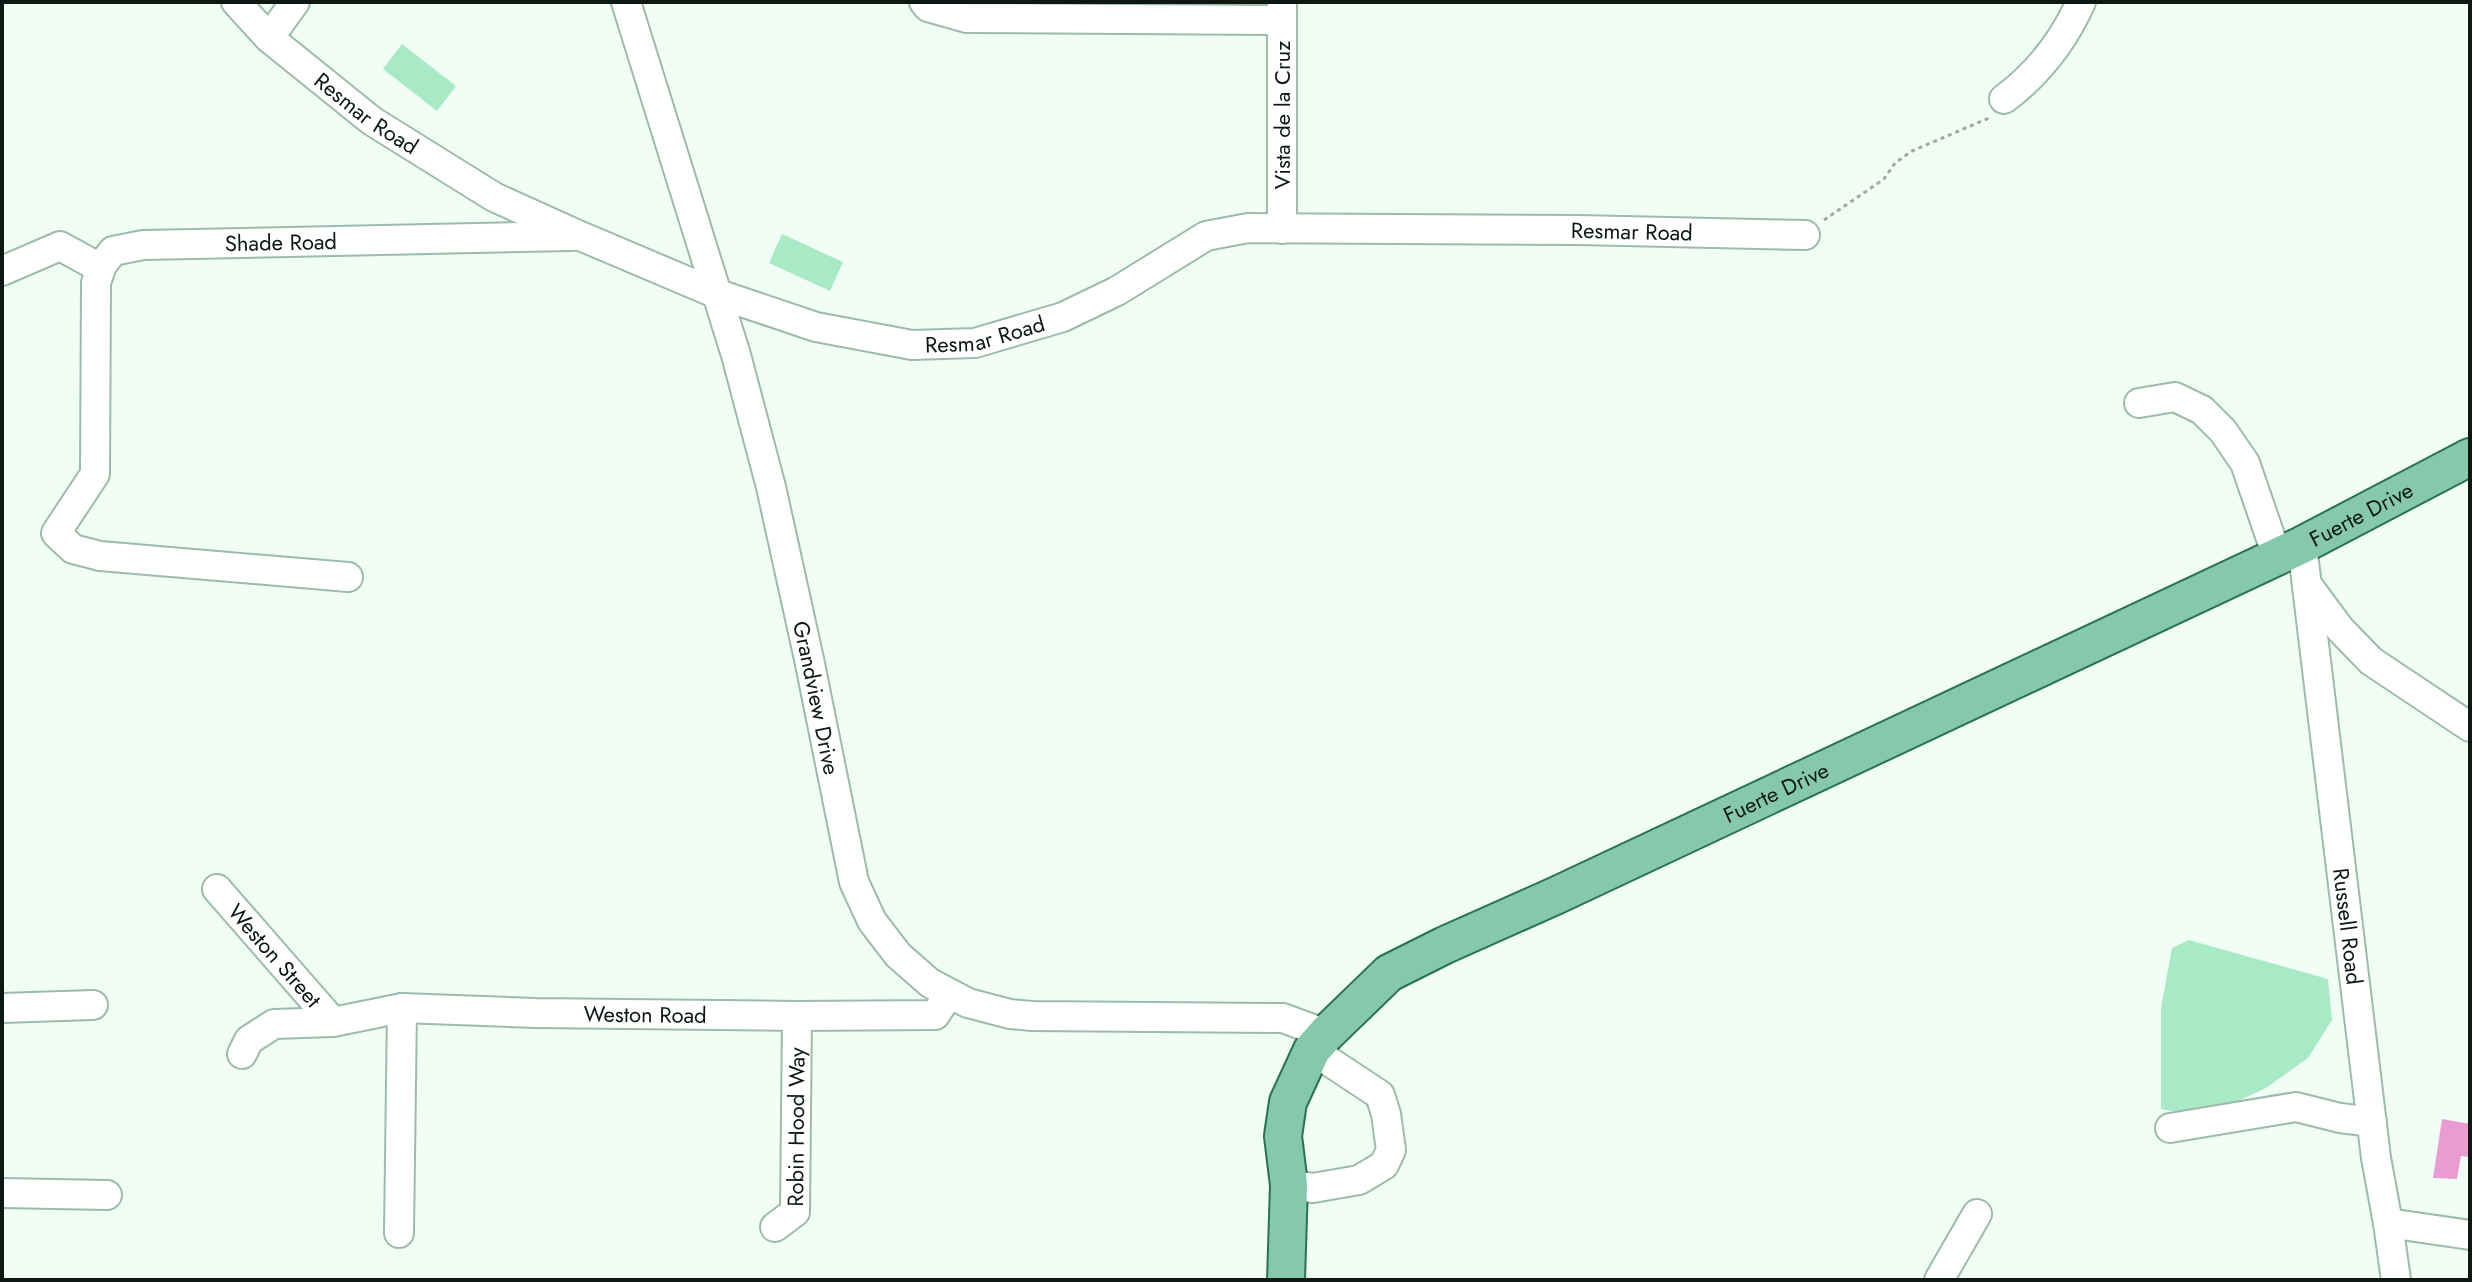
<svg xmlns="http://www.w3.org/2000/svg" width="2472" height="1282" font-family="Jost,sans-serif">
<style>
.green{fill:#a9eac6}
.building{fill:#ea9bd2}
.lines{fill:none;stroke-linecap:round;stroke-linejoin:round}
.minor-casing{stroke:#9dbba9;stroke-width:32}
.major-casing{stroke:#287351;stroke-width:40}
.path{stroke:#9eaaa3;stroke-width:3;stroke-dasharray:4 4;stroke-linecap:butt}
.minor{stroke:#fff;stroke-width:28}
.major{stroke:#86c8ab;stroke-width:36}
.labels{text-anchor:middle;stroke-width:6;stroke-linejoin:round;paint-order:stroke}
.street-label{font-size:22px;fill:#0d1812;stroke:#fff}
</style>
<rect width="100%" height="100%" fill="#f1fef6"/>
<g class="green">
<path d="M402 44 456 86 437 111 383 69Z"/>
<path d="M782 234 843 262 830 291 769 263Z"/>
<path d="M2189 940 2328 979 2332 1020 2308 1058 2266 1088 2221 1109 2183 1113 2161 1109V1008L2172 948Z"/>
</g>
<path class="building" d="M2442 1119 2470 1124V1157L2461 1156 2457 1179 2433 1178Z"/>
<g class="lines">
<defs>
<g id="minor">
<path id="s1" d="M236 2 269 38 372 121 494 197 578 235 715 293 816 327 912 345 975 343 1063 317 1117 291 1206 236 1248 228 1578 230 1805 235"/>
<path id="s2" d="M626 2 736 355 771 487 809 659 854 882 872 921 898 955 930 983 968 1003 1010 1014 1032 1016 1283 1018 1326 1034"/>
<path d="M924 2 928 7 967 18 1282 20"/>
<path d="M1282 3V229"/>
<path d="M269 38 295 2"/>
<path d="M2004 99C2039 73 2063 42 2081 2"/>
<path d="M102 265 96 283 95 474 56 533 73 549 100 556 348 577"/>
<path id="s3" d="M2 271 60 246 91 263 102 265 113 251 143 245 572 236"/>
<path d="M2139 403 2175 397 2202 410 2223 431 2245 463 2277 556"/>
<path id="s4" d="M2302 545 2376 1158 2388 1223 2396 1280"/>
<path d="M2309 587 2340 629 2371 661 2470 727"/>
<path id="s5" d="M217 889 333 1022"/>
<path d="M2 1008 93 1005"/>
<path id="s6" d="M242 1054 249 1040 274 1024 333 1022 402 1008 535 1013 797 1016 935 1015 949 994"/>
<path d="M2170 1128 2296 1107 2340 1118 2372 1122"/>
<path d="M1289 1185 1313 1188 1359 1180 1384 1165 1391 1150 1386 1114 1380 1095 1312 1050"/>
<path d="M2 1193 107 1195"/>
<path d="M2388 1223 2470 1235"/>
<path id="s7" d="M775 1227 795 1212 797 1016"/>
<path d="M399 1233 402 1008"/>
<path d="M1939 1280 1977 1214"/>
</g>
<g id="major">
<path id="s8" d="M1286 1280 1289 1185 1283 1136 1288 1102 1312 1050 1326 1034 1389 973 1445 945 1555 896 2302 545 2470 457"/>
</g>
</defs>
<use href="#minor" class="minor-casing"/>
<use href="#major" class="major-casing"/>
<path class="path" d="M1824 220 1884 179 1895 163 1912 151 1989 118"/>
<use href="#minor" class="minor"/>
<use href="#major" class="major"/>
</g>
<g class="labels">
<g class="street-label">
<text dy="8" stroke="none"><textPath href="#s1" startOffset="172">Resmar Road</textPath></text>
<text transform="translate(1282 115) rotate(-90)" y="8">Vista de la Cruz</text>
<text dy="8" stroke="none"><textPath href="#s1" startOffset="1516">Resmar Road</textPath></text>
<text dy="8" stroke="none"><textPath href="#s3" startOffset="296">Shade Road</textPath></text>
<text dy="8" stroke="none"><textPath href="#s1" startOffset="844">Resmar Road</textPath></text>
<text dy="8" stroke="none"><textPath href="#s8" startOffset="1420">Fuerte Drive</textPath></text>
<text dy="8" stroke="none"><textPath href="#s2" startOffset="722">Grandview Drive</textPath></text>
<text dy="8" stroke="none"><textPath href="#s8" startOffset="772">Fuerte Drive</textPath></text>
<text dy="8" stroke="none"><textPath href="#s4" startOffset="384">Russell Road</textPath></text>
<text dy="8" stroke="none"><textPath href="#s5" startOffset="88">Weston Street</textPath></text>
<text dy="8" stroke="none"><textPath href="#s6" startOffset="418">Weston Road</textPath></text>
<text dy="8" stroke="none"><textPath href="#s7" startOffset="110">Robin Hood Way</textPath></text>
</g>
</g>
<rect width="2472" height="1282" fill="none" stroke="#0d1812" stroke-width="8"/>
</svg>
